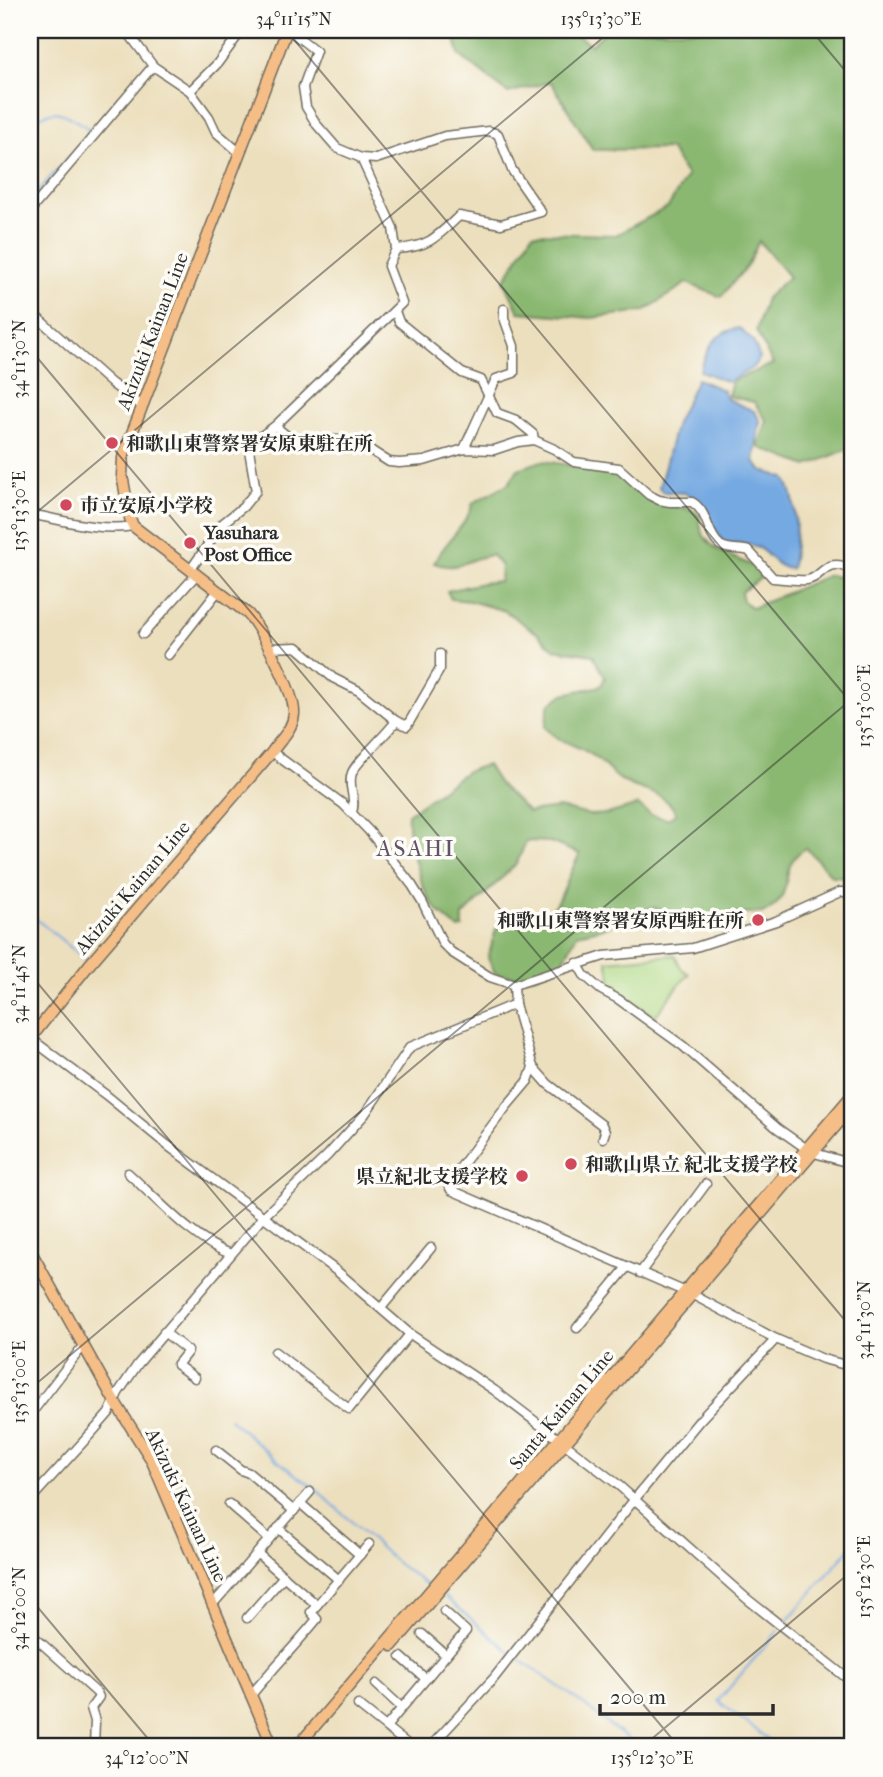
<svg xmlns="http://www.w3.org/2000/svg" width="883" height="1777" font-family="'IM FELL French Canon','Noto Serif JP',serif">
<style>
.green{fill:#aed883;stroke:#6c8257;stroke-width:2}
.forest{fill:#8ab871;stroke:#5a724e;stroke-width:2}
.water{fill:#74a9e2;stroke:#506a86;stroke-width:2}
.lines{fill:none;stroke-linecap:round;stroke-linejoin:round}
.stream{stroke:#74a9e2;stroke-width:2}
.minor-casing{stroke:#6f6a5e;stroke-width:11}
.major-casing{stroke:#6f6a5e;stroke-width:13}
.minor{stroke:#fff;stroke-width:8}
.major{stroke:#f6be87;stroke-width:10}
.ticks{fill:none;stroke:#2b2b2b;stroke-width:2;stroke-opacity:0.45}
.poi-dot{fill:#d1495b;stroke:#fdfcf7;stroke-width:2.5}
.labels{text-anchor:middle;stroke-width:7;stroke-linejoin:round;paint-order:stroke}
.street-label{font-size:19px;fill:#2b2b2b;stroke:#fdfcf7}
.poi-label{font-size:19px;font-weight:bold;fill:#2b2b2b;stroke:#fdfcf7;text-anchor:start}
.quarter-label{font-size:23px;letter-spacing:2px;fill:#625269;stroke:#fdfcf7}
.neatline{fill:none;stroke:#2b2b2b;stroke-width:2.5}
.ticks-label{font-size:18px;text-anchor:middle;fill:#2b2b2b}
</style>
<rect width="100%" height="100%" fill="#fdfcf7"/>
<filter id="ink" filterUnits="userSpaceOnUse"><feTurbulence type="fractalNoise" baseFrequency=".0143" numOctaves="2"/><feDisplacementMap in="SourceGraphic" scale="14" xChannelSelector="R" yChannelSelector="G"/><feConvolveMatrix kernelMatrix="1 2 1 2 8 2 1 2 1" color-interpolation-filters="sRGB"/></filter>
<filter id="wash" filterUnits="userSpaceOnUse"><feTurbulence type="fractalNoise" baseFrequency=".00686" numOctaves="4" result="noise"/><feDisplacementMap in="SourceGraphic" scale="28" xChannelSelector="R" yChannelSelector="G"/><feGaussianBlur stdDeviation="1.57" result="paint"/><feColorMatrix in="noise" values="0 0 0 0 0 0 0 0 0 0 0 0 0 0 0 0 0 1.4 0 .05"/><feComposite in="paint" operator="in"/></filter>
<g filter="url(#wash)">
<rect width="100%" height="100%" fill="#ecdfbd"/>
<path class="green" d="M675 955 681 968 689 974C676 988 668 1000 656 1015L653 1016 607 982 611 977 607 961Z"/>
<g class="forest">
<path d="M453 30H570L591 45 607 30H853V463L848 449 807 466 758 447 767 421 754 402 728 396 732 381 773 364 756 331 766 298 789 277 759 241 747 266 721 297 687 283 644 311 591 318 519 312 504 281 533 233 616 235 668 207 687 176 670 149 593 150 551 82 508 93 459 55Z"/>
<path d="M542 461 612 471 649 500 690 509 699 515C700 520 700 527 702 532 711 553 741 559 759 569L762 577 741 592 743 601 752 608 829 575 853 580V877L832 876 806 848C774 866 800 896 763 913L685 917 653 907C629 920 604 929 577 934L561 965 535 976 518 977 495 973 488 958 496 929 534 910 543 918C562 904 568 874 580 854L550 842 526 841 517 863 463 916V927L459 929C451 922 440 915 434 906 420 888 406 836 408 814L467 771 487 765 499 784 528 812 559 808 590 815 608 814 638 805 651 815 667 819 676 814C668 793 644 792 626 783 612 776 604 763 592 755 575 743 558 743 545 727L549 705 564 694 601 686 605 677 593 655 554 649 538 634 505 611 470 601 451 599 447 591 482 583 500 581 501 566 492 555C468 557 458 573 434 563 445 541 467 526 473 503L509 483 518 469Z"/>
</g>
<g class="water">
<path d="M739 328 753 341 760 358 752 368 728 382 700 371C707 349 714 332 739 328Z"/>
<path d="M697 379 723 390 727 399 754 411 760 420 754 461 761 470 785 478C799 500 797 544 791 569 772 567 769 550 752 545 743 542 732 544 723 543L698 501 685 493 663 492 659 488 676 423Z"/>
</g>
<g class="lines">
<g class="stream">
<path d="M30 123C57 104 61 113 88 128L87 137 30 200"/>
<path d="M30 914 86 960"/>
<path d="M230 1419 274 1458 317 1490 398 1564 427 1585"/>
<path d="M444 1596 510 1652"/>
<path d="M785 1623 853 1545"/>
<path d="M514 1656 571 1695 638 1747"/>
<path d="M778 1747 718 1701 779 1630"/>
</g>
</g>
</g>
<g filter="url(#ink)">
<g class="lines">
<defs>
<g id="minor">
<path d="M126 30 153 66 190 91 209 117 216 132 239 152"/>
<path d="M289 30 316 51 303 87 306 107 317 125 337 148 361 158 376 159 445 136 489 131 498 134 512 170 541 212 501 224 459 216C436 238 428 247 396 249"/>
<path d="M190 91 217 64 242 30"/>
<path d="M30 211 153 66"/>
<path d="M30 311 111 383 142 406"/>
<path d="M395 311 399 322 462 373 481 380 497 413 516 420 533 434 534 440"/>
<path d="M275 426 292 440H349L364 446 389 462 399 463 424 461 464 449 494 450 518 442 534 440 554 449 574 462 619 468 649 495 659 500 670 502H692C709 512 706 534 720 545 728 551 740 548 749 551L773 578C784 579 796 581 807 580 824 578 823 555 853 570"/>
<path d="M464 449 496 379 514 373V346L504 318V309"/>
<path d="M30 514C63 520 100 532 133 526"/>
<path d="M191 569 223 523 243 507 256 491 249 450 250 444 275 426 402 303 388 266 396 249 393 228 361 158"/>
<path d="M143 634 197 574"/>
<path d="M268 648 297 647 333 678 359 691 396 721 407 726 440 669V654"/>
<path d="M168 655 218 591"/>
<path d="M272 752 343 804 369 831 412 885 422 901 443 944 451 952 490 977 514 985 604 956 693 948 776 921 840 892H853"/>
<path d="M352 812C357 799 347 786 352 773 355 763 388 733 396 721"/>
<path d="M577 963 584 975 601 990 618 999 683 1046 777 1128 811 1152 853 1164"/>
<path d="M514 985 515 1004 533 1067 548 1084 602 1125 605 1132 603 1138"/>
<path d="M30 1038 106 1095 167 1145 338 1272 410 1334 494 1390 616 1483 746 1598 853 1683"/>
<path d="M533 1067 528 1081 506 1107 448 1184 451 1190 695 1296 776 1339 823 1359 853 1367"/>
<path d="M128 1173C158 1200 194 1241 231 1254"/>
<path d="M640 1273 706 1184"/>
<path d="M381 1308 431 1248"/>
<path d="M577 1328 627 1267"/>
<path d="M164 1332 188 1351 177 1365 195 1378"/>
<path d="M275 1352 349 1409 410 1334"/>
<path d="M30 1415 83 1346"/>
<path d="M216 1450 241 1470 249 1473 294 1511"/>
<path d="M30 1500 96 1428 109 1413 118 1393 138 1364 263 1217 327 1156 365 1114 410 1047 515 1004"/>
<path d="M300 1503 360 1555"/>
<path d="M229 1504 269 1539"/>
<path d="M278 1528 339 1580"/>
<path d="M258 1554 317 1605"/>
<path d="M213 1604 310 1492"/>
<path d="M247 1618 284 1576"/>
<path d="M30 1633 97 1693 99 1697 91 1708 95 1721 94 1747"/>
<path d="M422 1634 446 1655"/>
<path d="M401 1657 426 1679"/>
<path d="M376 1684 402 1708"/>
<path d="M252 1694C273 1668 296 1645 317 1619L311 1612 369 1544"/>
<path d="M358 1705 411 1747"/>
<path d="M386 1727 466 1631 444 1611"/>
<path d="M430 1747 494 1678 634 1500 699 1421 776 1339"/>
</g>
<g id="major">
<path d="M30 1039 89 965 272 752C280 740 293 729 294 714 296 695 261 629 248 614L133 526 130 518 122 475 123 458 127 446 287 30"/>
<path d="M30 1250 115 1402 151 1459 273 1747"/>
<path d="M392 1646 853 1106"/>
<path d="M297 1747 853 1094"/>
</g>
</defs>
<use href="#minor" class="minor-casing"/>
<use href="#major" class="major-casing"/>
<use href="#minor" class="minor"/>
<use href="#major" class="major"/>
</g>
</g>
<path class="ticks" d="M286 30 853 705M811 30 853 80M30 349 853 1330M30 518 612 30M30 974 679 1747M30 1389 853 698M30 1598 155 1747M642 1747 853 1570"/>
<g class="poi-dot">
<circle cx="112" cy="443" r="7"/>
<circle cx="66" cy="505" r="7"/>
<circle cx="190" cy="543" r="7"/>
<circle cx="758" cy="920" r="7"/>
<circle cx="571" cy="1164" r="7"/>
<circle cx="522" cy="1176" r="7"/>
</g>
<g class="labels">
<g class="street-label">
<text transform="translate(152 331) rotate(-69)" y="7">Akizuki Kainan Line</text>
<text transform="translate(132 887) rotate(-50)" y="7">Akizuki Kainan Line</text>
<text transform="translate(561 1409) rotate(-50)" y="7">Santa Kainan Line</text>
<text transform="translate(187 1505) rotate(65)" y="7">Akizuki Kainan Line</text>
</g>
<g class="poi-label">
<text x="126" y="450">和歌山東警察署安原東駐在所</text>
<text x="80" y="512">市立安原小学校</text>
<text x="204" y="539">Yasuhara<tspan x="204" dy="22">Post Office</tspan></text>
<text x="744" y="927" text-anchor="end">和歌山東警察署安原西駐在所</text>
<text x="585" y="1171">和歌山県立 紀北支援学校</text>
<text x="508" y="1183" text-anchor="end">県立紀北支援学校</text>
</g>
<g class="quarter-label">
<text x="416" y="856">ASAHI</text>
</g>
</g>
<rect width="883" height="1777" fill="none" stroke="#fdfcf7" stroke-width="77"/>
<path d="M600 1704v10h173v-10" fill="none" stroke="#2b2b2b" stroke-width="3.5"/>
<text x="610" y="1704" font-size="21" fill="#2b2b2b" stroke="#fdfcf7" stroke-width="5" paint-order="stroke">200 m</text>
<rect x="38" y="38" width="806" height="1700" class="neatline"/>
<g class="ticks-label">
<text x="294" y="25">34°11'15"N</text>
<text x="601" y="25">135°13'30"E</text>
<text transform="translate(19 359) rotate(-90)" y="6">34°11'30"N</text>
<text transform="translate(19 511) rotate(-90)" y="6">135°13'30"E</text>
<text transform="translate(864 706) rotate(-90)" y="6">135°13'00"E</text>
<text transform="translate(19 984) rotate(-90)" y="6">34°11'45"N</text>
<text transform="translate(864 1320) rotate(-90)" y="6">34°11'30"N</text>
<text transform="translate(19 1382) rotate(-90)" y="6">135°13'00"E</text>
<text transform="translate(864 1577) rotate(-90)" y="6">135°12'30"E</text>
<text transform="translate(19 1609) rotate(-90)" y="6">34°12'00"N</text>
<text x="147" y="1764">34°12'00"N</text>
<text x="652" y="1764">135°12'30"E</text>
</g>
</svg>
